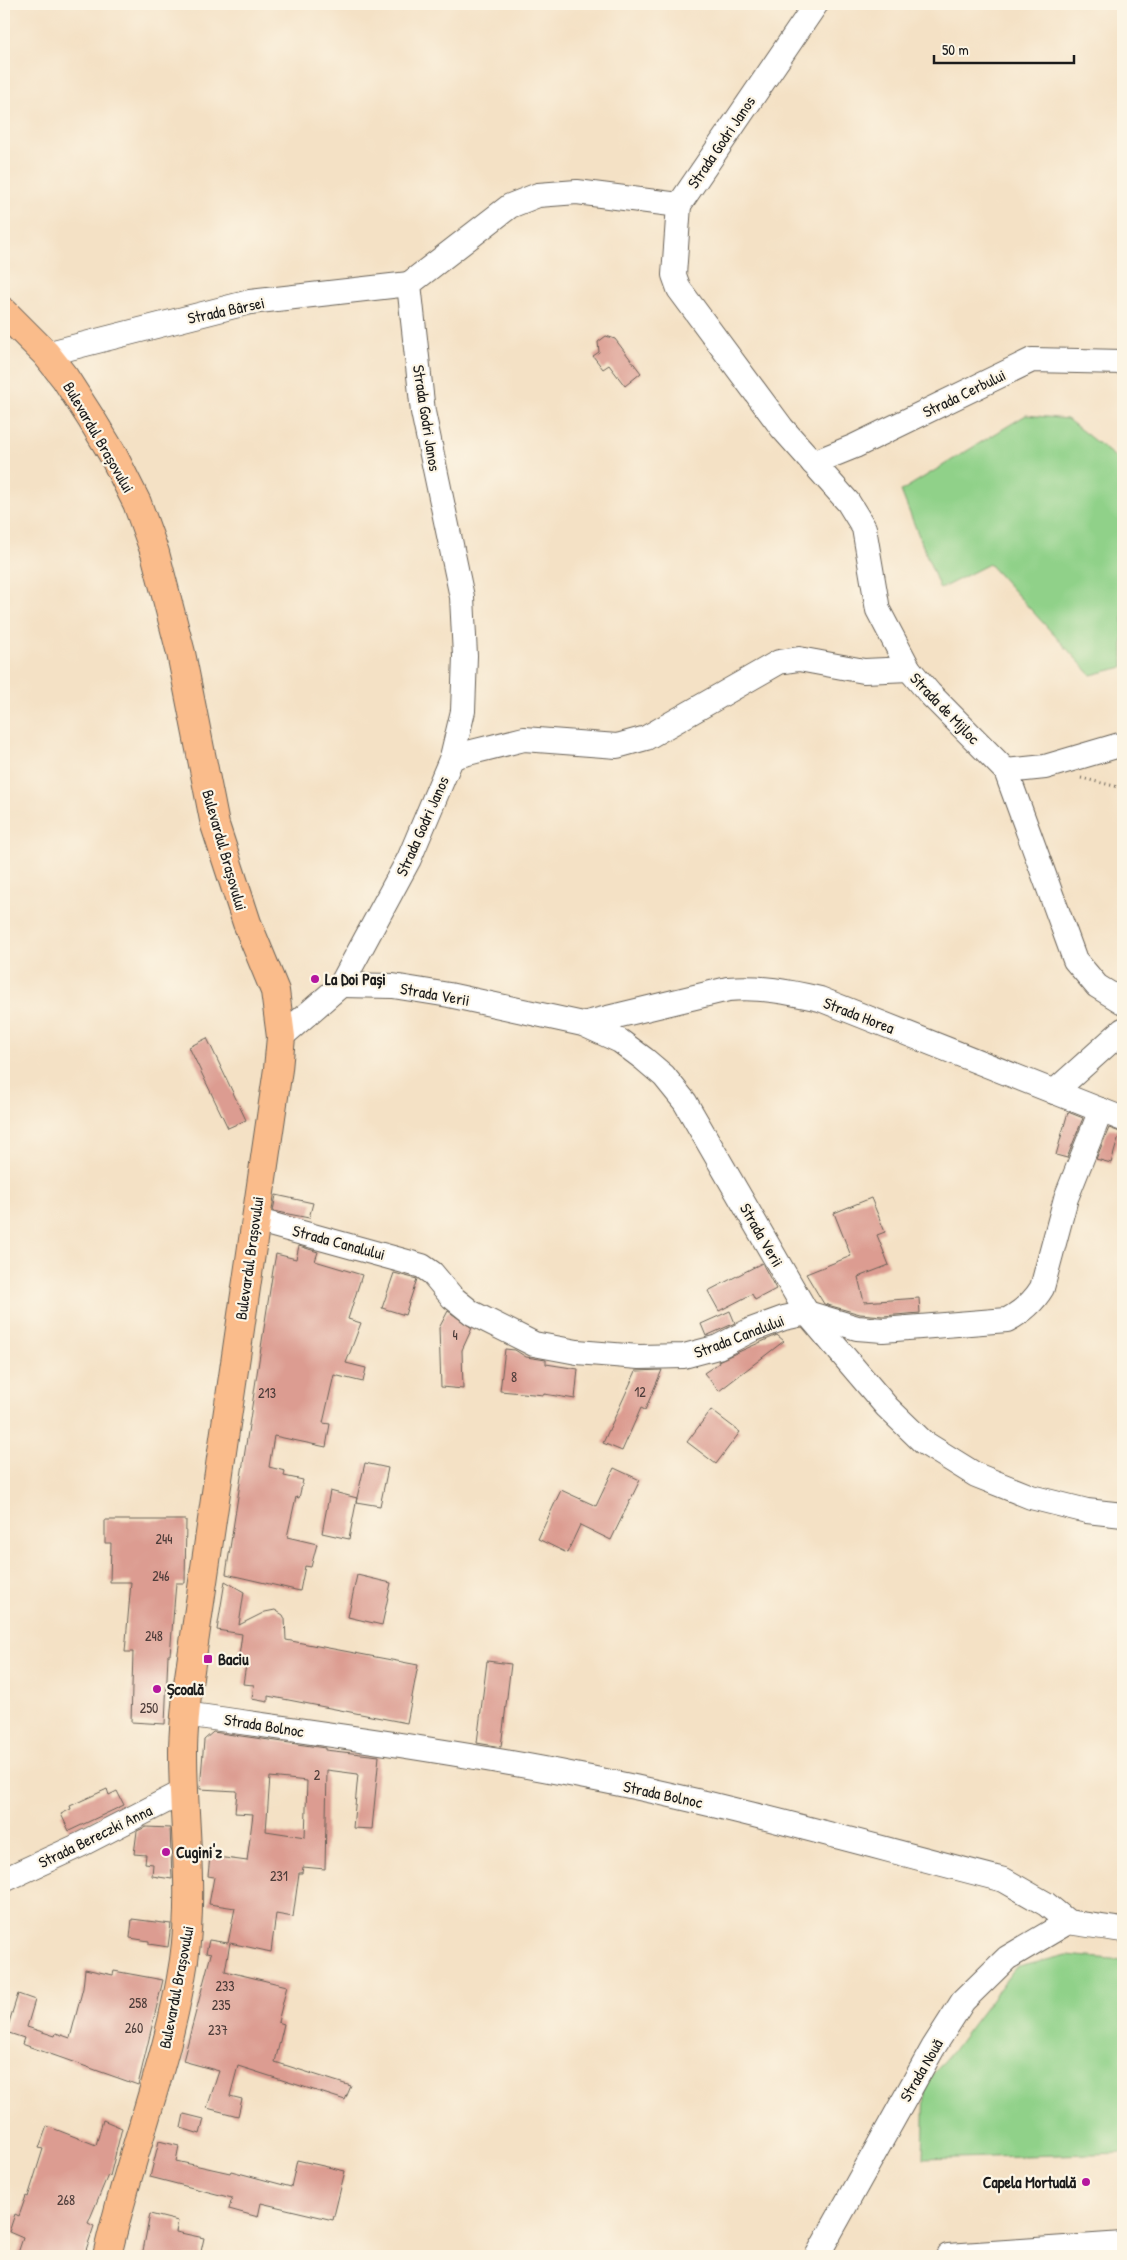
<svg xmlns="http://www.w3.org/2000/svg" width="1127" height="2260" font-family="'Patrick Hand',sans-serif">
<style>
.green{fill:#90d189;stroke:#567652}
.building{fill:#dc9c91;fill-rule:evenodd}
.lines{fill:none;stroke-linecap:round;stroke-linejoin:round}
.minor-casing{stroke:#686157;stroke-width:26}
.major-casing{stroke:#686157;stroke-width:30}
.path{stroke:#686157;stroke-width:3;stroke-dasharray:1 4;stroke-linecap:butt}
.minor{stroke:#fff;stroke-width:24}
.major{stroke:#fabc8b;stroke-width:28}
.poi-dot{fill:#b5179e;stroke:#fcf5e5;stroke-width:2}
.labels{text-anchor:middle;stroke-width:4.5;stroke-linejoin:round;paint-order:stroke}
.number-label{font-size:14px;fill:#4c3c39}
.street-label{font-size:16px;fill:#1c1c1c;stroke:#fcf5e5}
.poi-label{font-size:16px;font-weight:bold;fill:#1c1c1c;stroke:#fcf5e5;text-anchor:start}
</style>
<rect width="100%" height="100%" fill="#fcf5e5"/>
<filter id="ink" filterUnits="userSpaceOnUse"><feTurbulence type="fractalNoise" baseFrequency=".02" numOctaves="2"/><feDisplacementMap in="SourceGraphic" scale="10" xChannelSelector="R" yChannelSelector="G"/><feConvolveMatrix kernelMatrix="1 2 1 2 8 2 1 2 1" color-interpolation-filters="sRGB"/></filter>
<filter id="wash" filterUnits="userSpaceOnUse"><feTurbulence type="fractalNoise" baseFrequency=".0096" numOctaves="4" result="noise"/><feDisplacementMap in="SourceGraphic" scale="20" xChannelSelector="R" yChannelSelector="G"/><feGaussianBlur stdDeviation="1.12" result="paint"/><feColorMatrix in="noise" values="0 0 0 0 0 0 0 0 0 0 0 0 0 0 0 0 0 1.4 0 .05"/><feComposite in="paint" operator="in"/></filter>
<g filter="url(#wash)">
<rect width="100%" height="100%" fill="#f4e1c5"/>
<g class="green">
<path d="M1026 415 1067 419 1123 463V667L1091 675 989 564 940 589 901 491Z"/>
<path d="M1066 1955 1123 1960V2153L923 2159 925 2084 951 2053 1015 1968Z"/>
</g>
<g id="blocks">
<g class="building">
<path d="M606 336 615 339 641 373 625 386 609 365 603 369 593 356 599 352 598 342Z"/>
<path d="M207 1038 246 1120 228 1128 189 1047Z"/>
<path d="M1068 1112 1083 1118 1067 1158 1056 1155Z"/>
<path d="M1109 1128 1120 1132 1111 1163 1096 1159Z"/>
<path d="M276 1195 313 1203 309 1218 273 1211Z"/>
<path d="M871 1198 885 1232 877 1235 889 1265 858 1277 864 1302 919 1298 920 1313 883 1316 860 1314 824 1304 806 1274 851 1256 834 1213Z"/>
<path d="M299 1246 318 1252 315 1261 362 1275 348 1319 361 1323 346 1363 366 1368 363 1382 334 1375 323 1423 330 1424 326 1447 274 1436 269 1467 285 1471 284 1476 303 1480 299 1498 296 1497 287 1537 317 1544 311 1567 305 1566 300 1591 226 1574 273 1270 276 1254 296 1259Z"/>
<path d="M762 1263 776 1289 755 1300 752 1294 719 1311 708 1291Z"/>
<path d="M394 1273 417 1279 405 1315 382 1308Z"/>
<path d="M448 1311 472 1328 462 1350 463 1389 441 1387 439 1328Z"/>
<path d="M730 1311 735 1323 706 1336 701 1324Z"/>
<path d="M777 1335 784 1341 719 1391 704 1373 719 1363 718 1361Z"/>
<path d="M505 1349 515 1350 526 1357 546 1360V1364L578 1369 575 1399 544 1394V1395L500 1391Z"/>
<path d="M662 1370 645 1410 641 1408 622 1451 603 1443 636 1371Z"/>
<path d="M711 1410 740 1432 716 1464 687 1442Z"/>
<path d="M365 1463 388 1468 380 1506 356 1502Z"/>
<path d="M614 1468 640 1480 611 1540 580 1525 567 1553 538 1539 561 1490 596 1506Z"/>
<path d="M330 1491 357 1498 349 1539 322 1533Z"/>
<path d="M105 1520H186L185 1583H176L170 1655H168L165 1724 131 1722 133 1652H125L131 1582H110L111 1543H105Z"/>
<path d="M357 1575 391 1583 382 1625 348 1617Z"/>
<path d="M225 1581 244 1592 239 1625 265 1612 275 1610 283 1615 285 1619 286 1640 418 1665 407 1723 268 1696V1702L252 1699 254 1685 243 1684 246 1665 238 1664 242 1634 217 1630Z"/>
<path d="M487 1661 511 1664 501 1747 477 1743Z"/>
<path d="M213 1732 325 1748V1750L379 1756 372 1829 353 1828 358 1774 327 1770 325 1869 303 1867 302 1873H299L293 1917 276 1914 271 1952 230 1943 225 1971 287 1986 278 2022 284 2024 275 2062 351 2086 345 2100 238 2066 230 2096 242 2099 238 2116 207 2108 219 2071 183 2061 211 1954 206 1953 209 1940 228 1943 235 1908 209 1904 214 1877 208 1876 210 1856 247 1861 253 1814 235 1813 237 1791 200 1789 204 1740ZM270 1777 307 1781 305 1837 266 1831Z"/>
<path d="M107 1789 109 1795 117 1791 124 1805 69 1831 61 1814 71 1809 70 1806Z"/>
<path d="M146 1827 170 1828 172 1879 152 1876 153 1864 145 1863 146 1855 134 1854 137 1831Z"/>
<path d="M132 1919 171 1924 168 1947 149 1944V1941L130 1938Z"/>
<path d="M85 1969 113 1975 114 1971 163 1980 138 2085 22 2044 24 2038 6 2032 18 1994 35 2000 27 2027 55 2036 56 2033 70 2038 83 1988Z"/>
<path d="M184 2114 204 2119 200 2134 181 2128Z"/>
<path d="M103 2120 122 2128 110 2176 108 2175 88 2223 94 2226 84 2256H17L23 2238 9 2232 15 2214 19 2216 26 2196 28 2197 43 2149 39 2148 47 2126 96 2145Z"/>
<path d="M159 2141 179 2146 176 2161 230 2173 231 2171 291 2187 297 2160 345 2171 333 2220 261 2203 258 2217 229 2209 232 2198 150 2177Z"/>
<path d="M150 2214 178 2221 176 2232 204 2238 200 2256H142Z"/>
</g>
</g>
</g>
<g filter="url(#ink)">
<use href="#blocks" fill-opacity="0" stroke="#686157" stroke-width="1"/>
<g class="lines">
<defs>
<g id="minor">
<path d="M679 205 674 275 679 289 782 428 848 502 864 528 878 610 909 669 930 694 1006 771 1075 960 1097 986 1123 1002"/>
<path d="M46 354 250 302 409 284"/>
<path d="M813 463 855 446 1032 360 1123 362"/>
<path d="M452 757 524 739 617 746 646 738 779 662 799 659 864 671 909 669"/>
<path d="M1006 771 1045 767 1123 744"/>
<path d="M341 985 393 986 449 995 583 1024 620 1041 644 1059 664 1076 685 1102 807 1313 887 1407 923 1442 976 1475 1031 1497 1087 1511 1123 1515"/>
<path d="M583 1024 728 989C760 986 789 992 820 999L1123 1119"/>
<path d="M281 1037 341 985 409 859 452 757 463 711 465 656 462 597 423 412 409 284 510 206 538 195 577 192 679 205 816 4"/>
<path d="M1054 1092 1123 1030"/>
<path d="M255 1220 422 1266 432 1273 452 1297 472 1313 534 1344 577 1352 639 1357 684 1356 718 1347 751 1330 784 1318 807 1313 857 1328 883 1330 1007 1320C1022 1312 1033 1303 1042 1288L1066 1198 1101 1110"/>
<path d="M185 1714C317 1733 449 1750 580 1776 722 1803 863 1844 1004 1880L1046 1904 1068 1922 1123 1930"/>
<path d="M4 1880 80 1845 185 1791"/>
<path d="M817 2256 933 2048 963 2001 1007 1958 1068 1922"/>
<path d="M948 2256 1123 2244"/>
</g>
<path id="major" d="M4 312 46 354 65 378 92 420 112 453 137 503 155 553 181 653 215 825 247 923 275 991 281 1037 278 1069 188 1684C186 1707 183 1730 183 1752 183 1823 194 1888 184 1960 169 2061 129 2157 107 2256"/>
</defs>
<use href="#minor" class="minor-casing"/>
<use href="#major" class="major-casing"/>
<path class="path" d="M1081 778 1123 788"/>
<use href="#minor" class="minor"/>
<use href="#major" class="major"/>
</g>
</g>
<g class="poi-dot">
<circle cx="315" cy="979" r="5"/>
<rect x="203" y="1654" width="10" height="10" rx="2.5"/>
<circle cx="157" cy="1689" r="5"/>
<circle cx="166" cy="1852" r="5"/>
<circle cx="1086" cy="2182" r="5"/>
</g>
<g class="labels">
<g class="number-label">
<text x="455" y="1340">4</text>
<text x="514" y="1382">8</text>
<text x="640" y="1397">12</text>
<text x="267" y="1398">213</text>
<text x="164" y="1544">244</text>
<text x="161" y="1581">246</text>
<text x="154" y="1641">248</text>
<text x="149" y="1713">250</text>
<text x="317" y="1780">2</text>
<text x="279" y="1881">231</text>
<text x="225" y="1991">233</text>
<text x="138" y="2008">258</text>
<text x="221" y="2010">235</text>
<text x="134" y="2033">260</text>
<text x="218" y="2035">237</text>
<text x="66" y="2205">268</text>
</g>
<g class="street-label">
<text transform="translate(721 142) rotate(-56)" y="6">Strada Godri Janos</text>
<text transform="translate(226 310) rotate(-12)" y="6">Strada Bârsei</text>
<text transform="translate(964 393) rotate(-26)" y="6">Strada Cerbului</text>
<text transform="translate(427 418) rotate(81)" y="6">Strada Godri Janos</text>
<text transform="translate(99 437) rotate(60)" y="6">Bulevardul Brașovului</text>
<text transform="translate(945 708) rotate(46)" y="6">Strada de Mijloc</text>
<text transform="translate(422 826) rotate(-66)" y="6">Strada Godri Janos</text>
<text transform="translate(225 850) rotate(74)" y="6">Bulevardul Brașovului</text>
<text transform="translate(435 994) rotate(10)" y="6">Strada Verii</text>
<text transform="translate(859 1015) rotate(21)" y="6">Strada Horea</text>
<text transform="translate(762 1235) rotate(60)" y="6">Strada Verii</text>
<text transform="translate(339 1242) rotate(15)" y="6">Strada Canalului</text>
<text transform="translate(249 1258) rotate(-82)" y="6">Bulevardul Brașovului</text>
<text transform="translate(739 1336) rotate(-21)" y="6">Strada Canalului</text>
<text transform="translate(264 1725) rotate(9)" y="6">Strada Bolnoc</text>
<text transform="translate(663 1794) rotate(12)" y="6">Strada Bolnoc</text>
<text transform="translate(95 1836) rotate(-26)" y="6">Strada Bereczki Anna</text>
<text transform="translate(176 1987) rotate(-79)" y="6">Bulevardul Brașovului</text>
<text transform="translate(921 2070) rotate(-60)" y="6">Strada Nouă</text>
</g>
<g class="poi-label">
<text x="325" y="985">La Doi Pași</text>
<text x="218" y="1665">Baciu</text>
<text x="167" y="1695">Școală</text>
<text x="176" y="1858">Cugini'z</text>
<text x="1076" y="2188" text-anchor="end">Capela Mortuală</text>
</g>
</g>
<rect width="1127" height="2260" fill="none" stroke="#fcf5e5" stroke-width="20"/>
<path d="M934 55v8h140v-8" fill="none" stroke="#1c1c1c" stroke-width="2.5"/>
<text x="942" y="55" font-size="15" fill="#1c1c1c" stroke="#fcf5e5" stroke-width="4" paint-order="stroke">50 m</text>
</svg>
